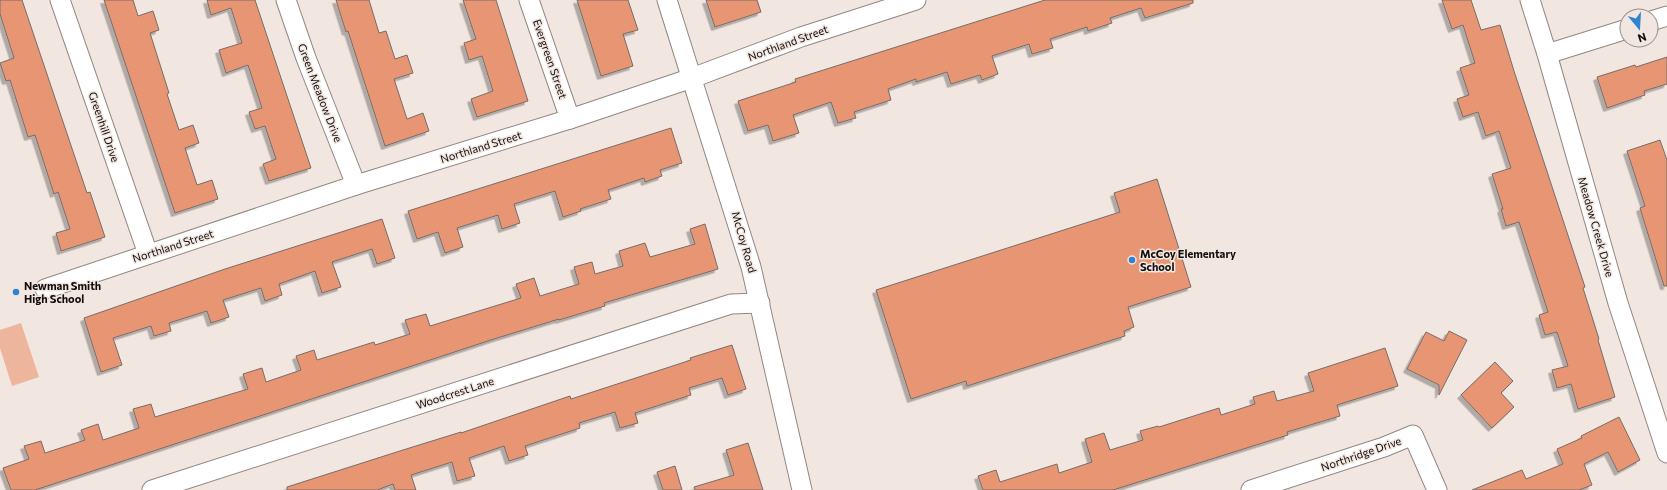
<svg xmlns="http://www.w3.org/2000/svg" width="1667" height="490" font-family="Commissioner,sans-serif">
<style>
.green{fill:#eeb59d}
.building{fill:#e79572;stroke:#776c68;filter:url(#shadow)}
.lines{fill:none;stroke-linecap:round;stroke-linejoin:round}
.minor-casing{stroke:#928783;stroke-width:21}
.minor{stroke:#fff;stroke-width:19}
.poi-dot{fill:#3182d2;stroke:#f2e6e1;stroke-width:1.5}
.labels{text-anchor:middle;stroke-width:3;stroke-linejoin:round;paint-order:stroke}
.street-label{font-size:11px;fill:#120e0c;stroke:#f2e6e1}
.poi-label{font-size:11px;font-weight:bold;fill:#120e0c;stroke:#f2e6e1;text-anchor:start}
</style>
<defs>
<filter id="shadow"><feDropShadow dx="-3.5" dy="3.5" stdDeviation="0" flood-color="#0004"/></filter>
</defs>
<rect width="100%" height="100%" fill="#f2e6e1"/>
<path class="green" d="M21 323 39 377 12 386 0 348V330Z"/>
<g class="building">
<path d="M0 0H22L87 193 90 192 105 237 61 251 56 233 70 229 58 192 54 194 35 135 28 137 10 80 6 81 0 63 14 58 0 14Z"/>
<path d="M104 0H133L138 16 153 11 159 30 150 33 169 93 167 94 179 130 193 125 199 143 185 148 197 185 212 180 218 199 175 213Z"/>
<path d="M207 0H255L311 168 269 181 263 164 276 159 265 126 255 129 249 112 262 108 248 65 226 73 219 50 242 43 231 8 211 15Z"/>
<path d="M336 0H369L379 33 386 31 395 59 407 55 413 73 394 79 407 119 423 113 429 131 385 146 348 31 346 32Z"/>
<path d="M463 0H496L528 101 477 117 471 99 493 91 482 56 469 60 464 43 476 39Z"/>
<path d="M577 0H628L638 30 623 34 633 66 601 76Z"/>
<path d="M706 0H757L761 12 715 27Z"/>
<path d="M1045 0H1193V3L1145 18 1141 8 1110 18 1112 23 1088 31 1087 27 1050 39 1053 48 1032 54 1029 44 992 56 998 74 982 80 980 75 951 84 947 72 916 82V79L888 89 891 100 854 112 856 118 838 123 831 102 793 115 799 133 773 141 768 125 748 131 738 101 796 82 795 79Z"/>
<path d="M1442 0H1471L1481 30 1500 25 1514 71 1585 287 1583 288 1599 339 1598 340 1615 397 1578 409 1571 384 1557 388 1552 370 1568 366 1557 332 1545 335 1539 315 1548 312 1519 222 1506 226 1501 209H1503L1492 174 1511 168 1499 131 1486 136 1478 112 1463 117 1457 99 1469 95 1460 68 1475 63 1463 25 1452 29Z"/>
<path d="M1667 57V84L1644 91 1645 95 1607 108 1597 77 1635 65 1636 67Z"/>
<path d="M671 128 682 163 660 170 662 176 645 182 644 178 608 190 611 199 580 209 581 211 563 217 555 191 514 204 520 223 502 229 498 215 457 228 463 247 445 253 438 232 417 239 408 211Z"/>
<path d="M1660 140 1667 160V286H1664L1640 208 1645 206 1627 151Z"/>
<path d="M1157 179 1191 287 1128 307 1134 327 1124 331 1125 336 967 386 966 381 911 399 876 290 1120 212 1114 193Z"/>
<path d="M382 219 395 258 377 264 372 249 332 262 341 287 322 293 315 271 279 284 282 295 265 301 261 288 223 300 229 317 211 323 207 311 169 323 171 331 154 336 151 326 113 338 122 365 101 372 84 318 225 269Z"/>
<path d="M705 224 718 269 604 303 605 306 559 320V319L494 339 35 490H11L3 468 29 459 24 446 41 441 45 453 85 440 81 430 98 424 103 440 139 428 133 409 151 404 155 417 248 389 243 374 262 368 266 382 301 370 296 356 314 350 317 360 374 342 375 345 410 334 405 320 426 314 430 326 521 298 516 284 534 278 540 296 579 284 574 267 592 262 595 274 623 266 619 251 645 243 650 257 695 244 690 229Z"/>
<path d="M1449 331 1467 340 1439 395V385L1407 369 1426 332 1444 341Z"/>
<path d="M732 345 746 389 728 395 722 378 689 388 691 395 635 413 638 423 620 428 615 412 579 423 580 428 525 446 528 455 509 461 504 446 469 458 475 476 457 481 452 462 411 475 416 490H395L393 484 377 490H287V487L403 450 461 432V433L570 396 571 399 691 360 690 358Z"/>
<path d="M1385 348 1398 386 1337 405 1340 416 1287 432 1288 435 1113 490H983L978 476 996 470 1000 482 1057 464 1059 473 1092 462 1085 439 1104 433 1110 450 1143 440 1140 431 1158 426 1159 427 1219 408 1221 415 1255 404 1253 397 1274 391 1277 401 1314 391 1308 373Z"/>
<path d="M1495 362 1513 381 1501 393 1514 407 1492 428 1461 395Z"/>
<path d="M1619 417 1640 460 1618 472 1608 452 1584 464 1592 485 1579 490H1472L1522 470 1526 479 1563 464 1557 449 1582 438 1581 436Z"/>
<path d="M748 443 763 490H695L694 487 734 475 726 450Z"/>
<path d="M675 466 682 490H663L657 472Z"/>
</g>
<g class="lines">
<defs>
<g id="minor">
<path d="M60 0 148 254"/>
<path d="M286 0 306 58 356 185"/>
<path d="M529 0 570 119"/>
<path d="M667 0 751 267 802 490"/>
<path d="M1530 0 1547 54 1618 303 1667 453"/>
<path d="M1651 21 1667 16"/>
<path d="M1547 54 1627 29"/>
<path d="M45 289 356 185 570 119 692 78 801 37 916 0"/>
<path d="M152 490 731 304 760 303"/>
<path d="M1251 490 1384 447 1413 435 1437 490"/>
</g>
</defs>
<use href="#minor" class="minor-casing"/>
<use href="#minor" class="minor"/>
</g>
<g class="poi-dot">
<circle cx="1132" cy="260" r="4"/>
<circle cx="16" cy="292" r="4"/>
</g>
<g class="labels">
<g class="street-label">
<text transform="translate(788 43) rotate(-20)" y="4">Northland Street</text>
<text transform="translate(550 59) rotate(71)" y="4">Evergreen Street</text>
<text transform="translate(320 93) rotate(69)" y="4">Green Meadow Drive</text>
<text transform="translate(104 127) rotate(71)" y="4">Greenhill Drive</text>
<text transform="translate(481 147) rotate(-17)" y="4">Northland Street</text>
<text transform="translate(1596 227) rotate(74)" y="4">Meadow Creek Drive</text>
<text transform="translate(744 242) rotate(74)" y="4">McCoy Road</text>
<text transform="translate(173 246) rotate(-18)" y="4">Northland Street</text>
<text transform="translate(455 393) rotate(-18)" y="4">Woodcrest Lane</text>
<text transform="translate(1361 454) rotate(-19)" y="4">Northridge Drive</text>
</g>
<g class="poi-label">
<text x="1140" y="258">McCoy Elementary<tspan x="1140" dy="13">School</tspan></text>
<text x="24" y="290">Newman Smith<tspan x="24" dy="13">High School</tspan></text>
</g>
</g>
<g transform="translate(1639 28) rotate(162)"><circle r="19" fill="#f2e6e1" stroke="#98908c"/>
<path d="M0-3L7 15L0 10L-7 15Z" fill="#3182d2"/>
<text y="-6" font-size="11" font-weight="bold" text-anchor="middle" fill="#120e0c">N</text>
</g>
</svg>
